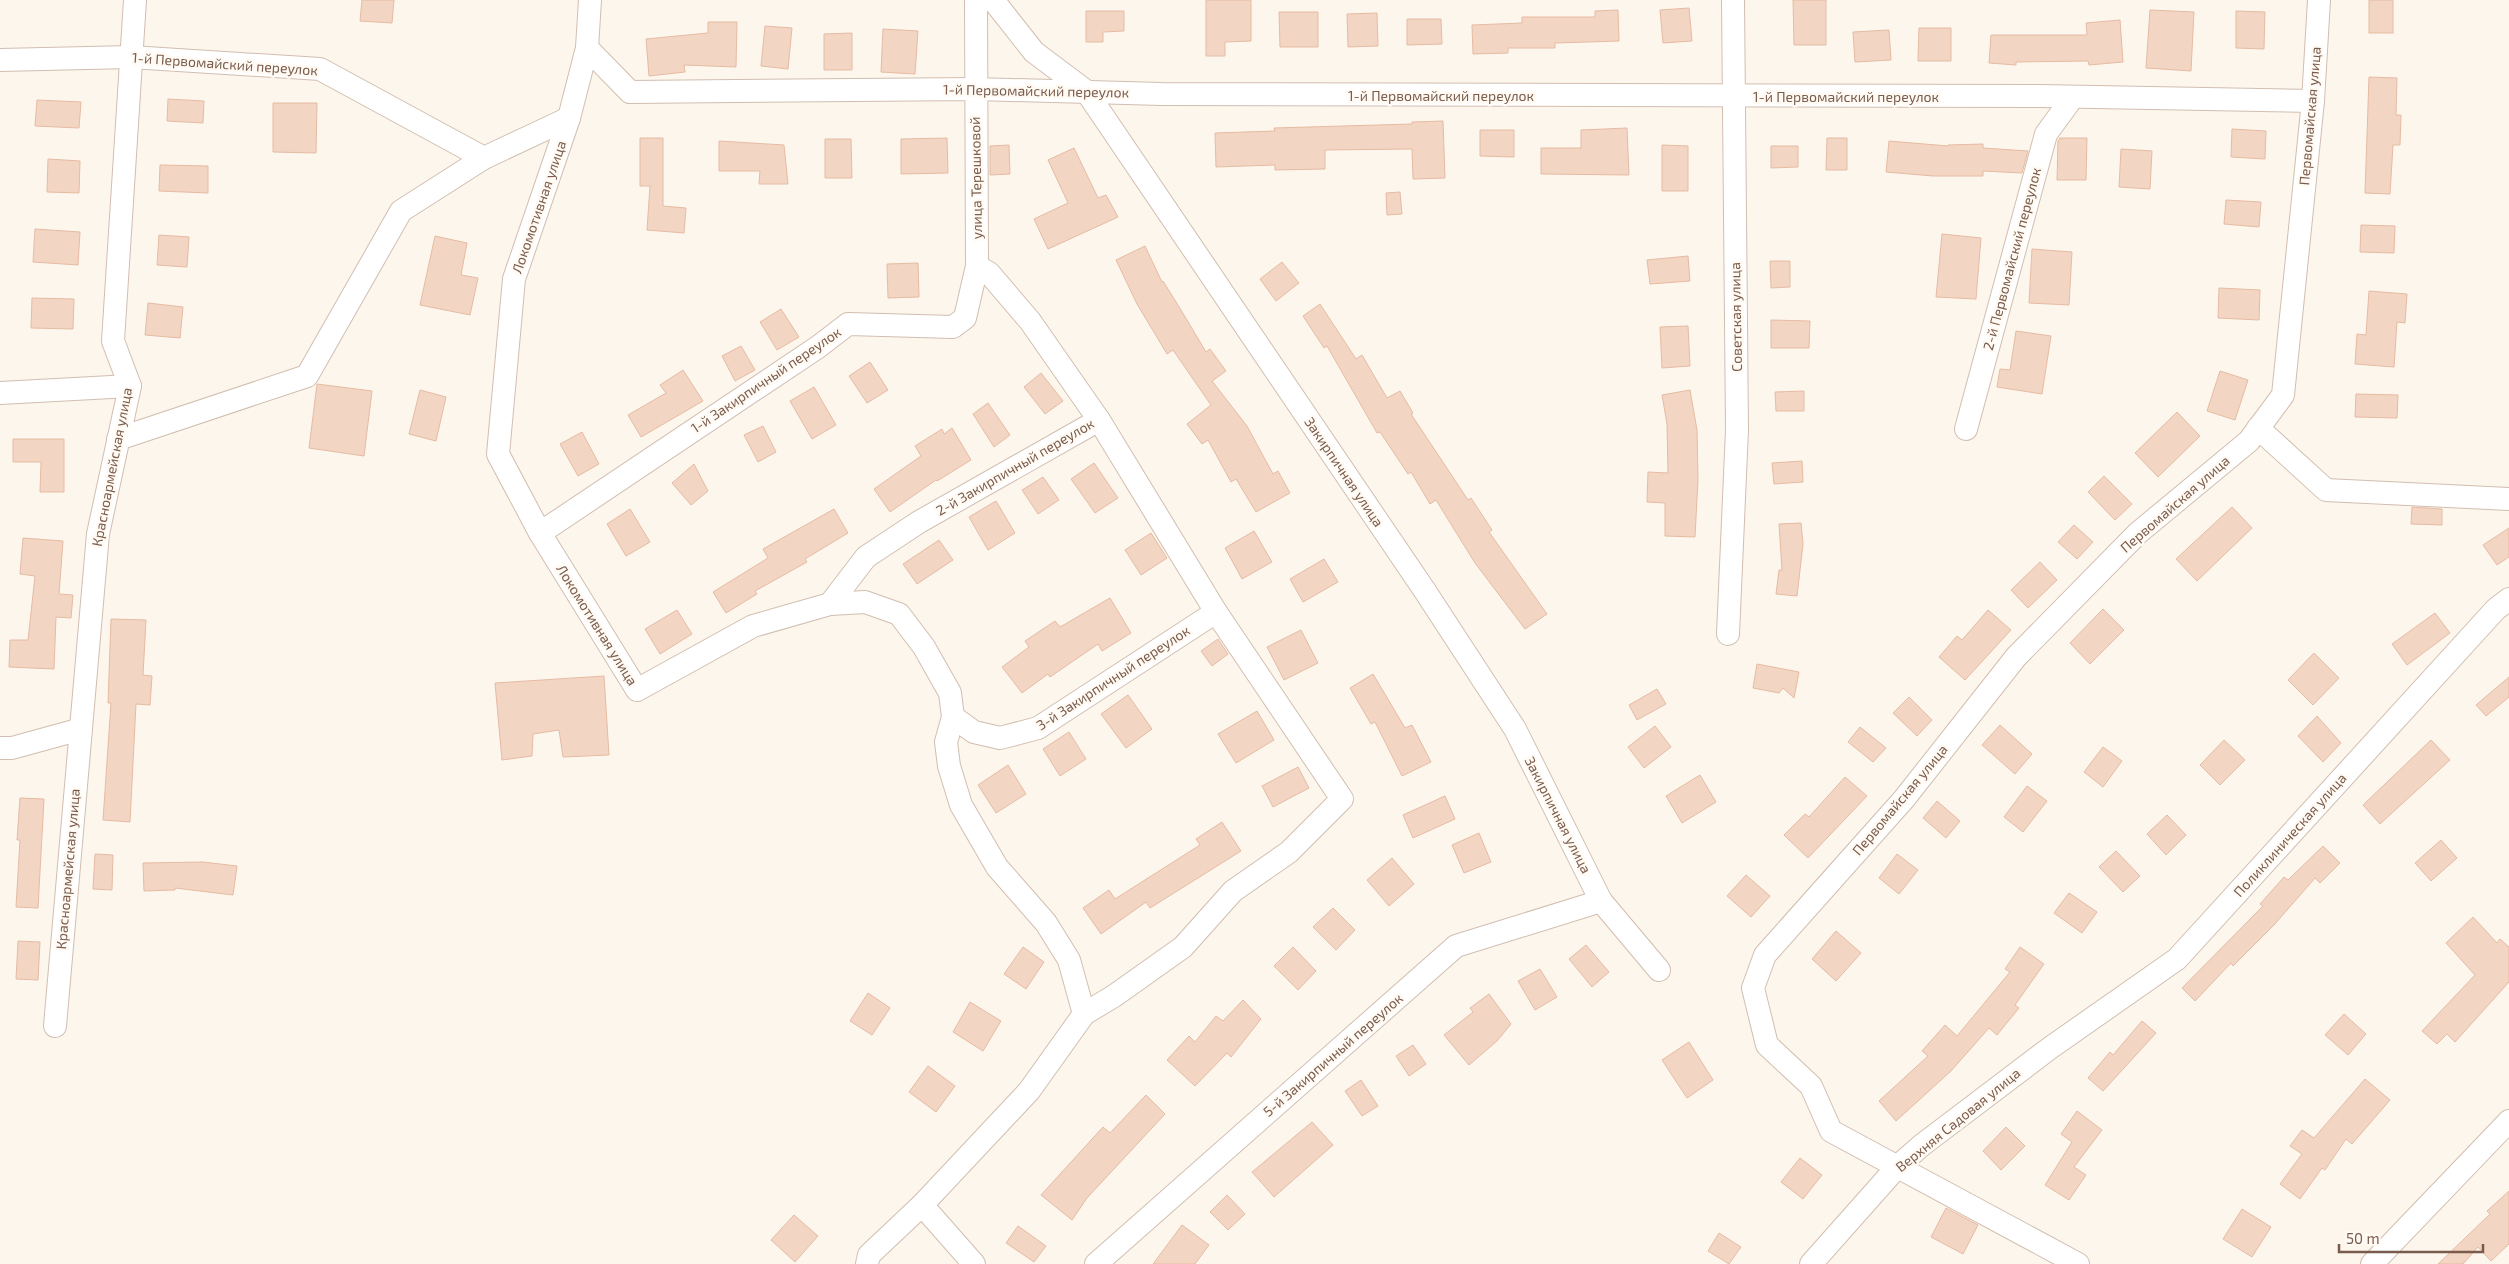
<svg xmlns="http://www.w3.org/2000/svg" width="2509" height="1264" font-family="'Exo 2',sans-serif">
<style>
.building{fill:#f3d5c3;stroke:#e6bba3}
.lines{fill:none;stroke-linecap:round;stroke-linejoin:round}
.street-casing{stroke:#d1beb0;stroke-width:24}
.street{stroke:#fff;stroke-width:22}
.labels{text-anchor:middle;stroke-width:5;stroke-linejoin:round;paint-order:stroke}
.street-label{font-size:14px;fill:#7a5c4d;stroke:#fffaf3}
</style>
<rect width="100%" height="100%" fill="#fdf6ec"/>
<g class="building">
<path d="M362 0H394L392 23 360 21Z"/>
<path d="M1206 0H1251V41L1225 42V56H1206Z"/>
<path d="M1793 0H1826V45H1794Z"/>
<rect x="2369" y="0" width="24" height="33"/>
<path d="M1689 8 1692 41 1663 43 1660 10Z"/>
<path d="M1618 10 1619 41 1555 43V48H1508V53L1473 54 1472 25 1522 23V17H1595V11Z"/>
<path d="M2150 10 2194 12 2191 71 2146 68Z"/>
<path d="M1086 11H1124V31L1103 32V42H1086Z"/>
<path d="M2236 11 2265 12 2264 49 2236 48Z"/>
<path d="M1279 12H1318V47H1280Z"/>
<path d="M1377 13 1378 46 1348 47 1347 14Z"/>
<path d="M1407 19H1441L1442 44 1407 45Z"/>
<path d="M2120 20 2123 62 2089 65 2088 61 2016 62V65L1989 63 1991 35H2087L2086 23Z"/>
<path d="M708 22H737L736 67 684 65 685 72 649 76 646 39 708 33Z"/>
<path d="M765 26 792 28 788 69 761 66Z"/>
<path d="M1919 28H1951V61H1918Z"/>
<path d="M883 29 918 31 915 74 881 72Z"/>
<path d="M1889 30 1891 60 1855 62 1853 32Z"/>
<path d="M852 33V70H824V34Z"/>
<path d="M2369 77 2397 78 2396 115H2401L2400 145H2393L2390 194 2365 193Z"/>
<path d="M168 99 204 101 203 123 167 121Z"/>
<path d="M37 100 81 102 79 128 35 126Z"/>
<path d="M273 103H317L316 153 273 152Z"/>
<path d="M1443 121 1445 178 1413 179 1412 149 1325 150V169L1275 170V165L1216 167 1215 133 1275 131 1274 128 1412 124V122Z"/>
<path d="M1627 128 1629 175 1541 174V148H1581V130Z"/>
<path d="M2232 129 2266 131 2265 159 2231 157Z"/>
<path d="M1480 130H1514V157L1480 156Z"/>
<path d="M640 138H663V206L686 208 684 233 647 230 650 186H640Z"/>
<path d="M947 138 948 173 901 174V139Z"/>
<path d="M1827 138H1847V170H1826Z"/>
<path d="M2060 138H2087L2086 180H2057L2058 141Z"/>
<path d="M825 139H851L852 178H825Z"/>
<path d="M719 141 784 145 788 184H759L760 171H719Z"/>
<path d="M1889 141 1948 146V145L1983 144V148L2028 151 2022 173 1983 171V176H1933L1886 172Z"/>
<path d="M1009 145 1010 174 990 175V146Z"/>
<path d="M1662 145 1688 146V191H1662Z"/>
<path d="M1771 146H1798V167L1771 168Z"/>
<path d="M1074 148 1098 198 1106 195 1118 217 1048 249 1034 219 1068 203 1048 160Z"/>
<path d="M2121 149 2152 151 2150 189 2119 187Z"/>
<path d="M48 159 80 161 79 193 47 192Z"/>
<path d="M160 165 208 166V193L159 191Z"/>
<path d="M1400 192 1402 214 1387 215 1386 193Z"/>
<path d="M2226 200 2261 202 2259 227 2224 224Z"/>
<path d="M2361 225 2395 226 2394 253 2360 252Z"/>
<path d="M35 229 80 232 78 265 33 262Z"/>
<path d="M1942 234 1981 238 1976 299 1936 297Z"/>
<path d="M159 235 189 237 187 267 157 265Z"/>
<path d="M435 236 467 243 461 275 478 278 470 315 420 305Z"/>
<path d="M1145 246 1162 282 1163 281 1181 310 1206 352 1210 349 1226 371 1212 381 1247 426 1273 474 1278 471 1290 493 1256 512 1236 479 1231 482 1208 440 1202 444 1187 424 1211 405 1173 350 1167 354 1137 304 1116 260Z"/>
<path d="M2032 249 2072 252 2069 305 2029 303Z"/>
<path d="M1688 256 1690 281 1650 284 1647 260Z"/>
<path d="M1770 261H1790V287L1771 288Z"/>
<path d="M1282 262 1299 283 1276 301 1260 279Z"/>
<path d="M918 263 919 297 888 298 887 264Z"/>
<path d="M2219 288 2260 290 2259 320 2218 318Z"/>
<path d="M2369 291 2407 294 2405 323 2397 322 2394 367 2355 364 2357 334 2366 335Z"/>
<path d="M32 298 74 299 73 329 31 328Z"/>
<path d="M148 303 183 307 180 338 145 335Z"/>
<path d="M1320 304 1356 359 1362 355 1387 398 1400 391 1413 413 1411 414 1468 500 1471 498 1492 530 1489 532 1547 614 1525 629 1475 563 1436 500 1430 504 1411 472 1408 474 1380 432 1377 433 1327 346 1324 348 1303 316Z"/>
<path d="M781 309 799 337 777 350 760 322Z"/>
<path d="M1771 320 1810 321 1809 348H1771Z"/>
<path d="M1688 326 1690 366 1662 368 1660 327Z"/>
<path d="M2016 331 2051 336 2042 394 1997 387 2000 369 2010 370Z"/>
<path d="M741 346 755 370 735 381 722 356Z"/>
<path d="M870 362 888 390 867 403 849 376Z"/>
<path d="M683 370 703 401 641 437 628 415 666 393 660 385Z"/>
<path d="M2220 371 2248 380 2235 420 2207 411Z"/>
<path d="M1041 373 1063 401 1045 414 1024 387Z"/>
<path d="M317 384 372 391 364 456 309 448Z"/>
<path d="M814 387 836 425 812 439 790 401Z"/>
<path d="M420 390 446 397 436 441 409 434Z"/>
<path d="M1690 390 1697 430 1698 480 1695 537 1665 536V503L1647 502 1648 472 1668 473 1667 424 1662 395Z"/>
<path d="M1804 391V411H1776L1775 392Z"/>
<path d="M2356 394 2398 395 2397 418 2355 417Z"/>
<path d="M988 403 1010 435 994 447 973 414Z"/>
<path d="M2177 412 2200 436 2158 477 2135 453Z"/>
<path d="M763 426 776 452 758 462 744 435Z"/>
<path d="M952 428 971 460 937 481 936 480 890 512 874 489 921 456 915 446 942 429 944 434Z"/>
<path d="M582 432 599 464 578 476 560 444Z"/>
<path d="M13 439H64V492H40L41 462H13Z"/>
<path d="M1802 461 1803 482 1774 484 1772 463Z"/>
<path d="M1094 463 1118 498 1095 513 1071 479Z"/>
<path d="M694 464 708 491 691 505 672 483Z"/>
<path d="M2104 476 2132 504 2115 520 2088 492Z"/>
<path d="M1043 477 1059 500 1038 514 1022 490Z"/>
<path d="M996 501 1015 533 988 550 969 517Z"/>
<path d="M2232 507 2252 528 2197 581 2176 559Z"/>
<path d="M2412 507 2442 509V525L2411 524Z"/>
<path d="M630 509 650 542 626 556 607 524Z"/>
<path d="M834 509 848 533 805 559 807 562 755 591 757 594 726 613 713 592 768 558 763 549Z"/>
<path d="M1801 523 1803 544 1797 596 1776 594 1779 570H1782L1779 524Z"/>
<path d="M2074 525 2093 542 2077 559 2058 542Z"/>
<path d="M2509 528V557L2497 565 2483 545Z"/>
<path d="M1254 531 1272 562 1242 579 1225 548Z"/>
<path d="M1151 533 1167 558 1141 575 1125 550Z"/>
<path d="M23 538 63 541 59 594 73 595 71 618 56 617 54 669 9 667 10 640H28L35 576 20 574Z"/>
<path d="M939 540 953 560 917 584 903 564Z"/>
<path d="M1324 559 1338 582 1303 602 1290 579Z"/>
<path d="M2040 562 2057 580 2028 608 2011 590Z"/>
<path d="M1110 598 1131 633 1102 651 1098 644 1050 677 1048 674 1022 693 1002 667 1029 647 1025 641 1055 621 1060 627Z"/>
<path d="M2103 609 2124 630 2090 664 2070 643Z"/>
<path d="M677 610 692 634 660 654 645 629Z"/>
<path d="M1988 610 2011 630 1965 680 1939 657 1957 636 1962 640Z"/>
<path d="M2435 613 2450 633 2407 665 2392 644Z"/>
<path d="M111 619 146 620 143 675 152 676 150 705 136 704 130 822 103 820 111 703H108Z"/>
<path d="M1301 630 1318 663 1284 680 1267 647Z"/>
<path d="M1218 639 1228 654 1212 666 1201 651Z"/>
<path d="M2314 653 2339 678 2313 705 2288 680Z"/>
<path d="M1757 664 1799 672 1794 698 1783 688 1779 693 1753 688Z"/>
<path d="M1373 674 1405 728 1412 725 1431 762 1402 776 1375 722 1371 724 1350 688Z"/>
<path d="M604 676 609 755 563 757 559 730 533 734 532 756 502 760 495 683Z"/>
<path d="M2509 677V697L2486 716 2476 705Z"/>
<path d="M1657 689 1666 704 1637 720 1629 705Z"/>
<path d="M1128 695 1152 729 1126 748 1101 714Z"/>
<path d="M1909 697 1932 720 1917 736 1893 713Z"/>
<path d="M1257 711 1274 740 1236 763 1218 734Z"/>
<path d="M2317 716 2341 743 2323 762 2298 736Z"/>
<path d="M2000 725 2032 754 2015 774 1982 745Z"/>
<path d="M1655 726 1671 747 1644 768 1628 747Z"/>
<path d="M1860 727 1886 748 1873 762 1848 742Z"/>
<path d="M1069 732 1086 759 1060 776 1043 749Z"/>
<path d="M2224 740 2245 760 2220 785 2200 765Z"/>
<path d="M2431 740 2450 760 2380 824 2363 805Z"/>
<path d="M2103 747 2122 761 2103 787 2084 772Z"/>
<path d="M1008 765 1026 794 996 813 978 785Z"/>
<path d="M1298 767 1309 788 1273 807 1262 786Z"/>
<path d="M1700 775 1716 802 1682 823 1666 796Z"/>
<path d="M1845 777 1867 796 1808 858 1784 835 1805 814 1809 817Z"/>
<path d="M2027 786 2047 801 2023 832 2004 817Z"/>
<path d="M1445 796 1455 819 1413 838 1403 815Z"/>
<path d="M20 798 44 799 38 908 16 907 20 840H17Z"/>
<path d="M1937 801 1960 821 1946 838 1923 818Z"/>
<path d="M2167 815 2186 835 2166 855 2147 834Z"/>
<path d="M1222 822 1241 851 1150 908 1146 902 1101 934 1083 908 1109 890 1115 899 1200 845 1196 839Z"/>
<path d="M1479 833 1491 862 1464 873 1452 845Z"/>
<path d="M2441 840 2457 858 2431 881 2415 863Z"/>
<path d="M2323 846 2340 863 2320 883 2315 878 2274 925 2233 966 2231 963 2195 1001 2182 988 2263 906 2260 904 2284 877 2288 880Z"/>
<path d="M2116 851 2140 876 2123 892 2099 867Z"/>
<path d="M95 854 113 855 112 890 93 889Z"/>
<path d="M1897 854 1918 870 1899 894 1879 878Z"/>
<path d="M1392 858 1414 884 1389 906 1367 880Z"/>
<path d="M203 862 237 866 233 895 175 888V890L144 891 143 863Z"/>
<path d="M1746 875 1770 896 1751 917 1727 896Z"/>
<path d="M2069 893 2097 912 2082 933 2054 913Z"/>
<path d="M1333 908 1355 930 1336 950 1313 927Z"/>
<path d="M2473 917 2497 943 2500 939 2509 947V982L2455 1042 2447 1034 2437 1044 2422 1031 2475 975 2446 943Z"/>
<path d="M1836 931 1861 953 1836 981 1812 959Z"/>
<path d="M18 941 40 942 38 980 16 979Z"/>
<path d="M1586 945 1609 972 1592 987 1569 959Z"/>
<path d="M1023 947 1044 962 1026 989 1004 974Z"/>
<path d="M1293 947 1316 971 1298 990 1274 966Z"/>
<path d="M2020 947 2044 964 2015 1005 2019 1008 1997 1035 1989 1028 1951 1071 1896 1121 1879 1101 1928 1056 1922 1051 1945 1025 1957 1036 2010 972 2005 969Z"/>
<path d="M1540 969 1557 997 1535 1010 1518 981Z"/>
<path d="M868 993 890 1008 872 1035 850 1021Z"/>
<path d="M1489 994 1511 1024 1497 1041 1469 1065 1444 1035 1473 1012 1470 1008Z"/>
<path d="M1243 1000 1261 1019 1231 1057 1227 1053 1195 1086 1167 1060 1189 1036 1195 1042 1216 1016 1223 1021Z"/>
<path d="M970 1002 1001 1021 983 1051 953 1032Z"/>
<path d="M2344 1014 2366 1034 2348 1055 2325 1035Z"/>
<path d="M2142 1021 2156 1033 2103 1091 2088 1078 2110 1052 2113 1055Z"/>
<path d="M1689 1042 1713 1080 1687 1098 1662 1060Z"/>
<path d="M1413 1045 1426 1064 1409 1076 1396 1056Z"/>
<path d="M928 1066 955 1086 936 1112 909 1092Z"/>
<path d="M2365 1079 2390 1100 2352 1144 2346 1139 2325 1170 2322 1168 2300 1199 2280 1184 2302 1154 2290 1146 2302 1130 2314 1138Z"/>
<path d="M1361 1080 1378 1106 1362 1116 1345 1091Z"/>
<path d="M1146 1095 1165 1114 1087 1198 1072 1220 1041 1195 1103 1127 1110 1133Z"/>
<path d="M2077 1111 2102 1130 2074 1167 2086 1175 2069 1200 2045 1185 2072 1142 2061 1134Z"/>
<path d="M1312 1122 1333 1145 1274 1197 1252 1172Z"/>
<path d="M2006 1127 2025 1146 2001 1170 1983 1151Z"/>
<path d="M1800 1158 1822 1175 1803 1199 1781 1182Z"/>
<path d="M2509 1191V1244L2491 1261 2478 1247 2463 1264H2438L2490 1214 2487 1211Z"/>
<path d="M1227 1195 1245 1214 1228 1230 1210 1212Z"/>
<path d="M1946 1208 1978 1225 1963 1254 1931 1237Z"/>
<path d="M2242 1209 2271 1227 2252 1257 2223 1239Z"/>
<path d="M794 1215 818 1236 795 1262 771 1240Z"/>
<path d="M1182 1225 1209 1245 1195 1264H1153Z"/>
<path d="M1018 1226 1046 1246 1034 1262 1006 1243Z"/>
<path d="M1719 1233 1741 1247 1729 1264 1708 1251Z"/>
</g>
<g class="lines">
<defs>
<g id="street">
<path d="M590 0 587 48 569 118 514 279 498 454 540 533 637 690 753 626 830 604 865 602 899 614 924 647 950 693 953 717 946 742 949 766 961 805 997 867 1046 923 1069 960 1084 1014"/>
<path d="M993 0 1034 52 1086 91 1425 591 1515 729 1601 901 1659 970"/>
<path d="M587 48 630 92 975 89 1162 94 2040 96 2313 101"/>
<path d="M0 60 131 57 320 69 484 158 569 118"/>
<path d="M0 393 130 386"/>
<path d="M2258 428 2326 490 2509 499"/>
<path d="M1966 429 2046 134 2073 97"/>
<path d="M118 439 307 376 401 211 484 158"/>
<path d="M540 533 818 347 848 324 953 327 965 318 977 266 976 0"/>
<path d="M830 604 866 557 919 522 1099 420 1030 321 989 273 977 266"/>
<path d="M1728 634 1737 430 1733 0"/>
<path d="M953 717 974 732 1000 738 1038 728 1216 612"/>
<path d="M0 748H12L81 729"/>
<path d="M55 1026 98 534 130 386 113 341 135 0"/>
<path d="M922 1205 1029 1091 1084 1014 1114 996 1183 947 1233 891 1289 852 1342 799 1216 612 1099 420"/>
<path d="M867 1264 869 1255 922 1205 974 1264"/>
<path d="M1096 1264 1456 946 1601 901"/>
<path d="M1811 1264 1898 1166 1922 1145 2050 1048 2177 959 2496 609 2509 599"/>
<path d="M2078 1264 1831 1131 1811 1086 1767 1045 1753 988 1765 955 1904 799 2016 657 2138 533 2249 441 2283 395 2313 101 2319 0"/>
<path d="M2372 1264 2509 1121"/>
</g>
</defs>
<use href="#street" class="street-casing"/>
<use href="#street" class="street"/>
</g>
<g class="labels">
<g class="street-label">
<text transform="translate(225 64) rotate(4)" y="5">1-й Первомайский переулок</text>
<text transform="translate(1036 91) rotate(1)" y="5">1-й Первомайский переулок</text>
<text x="1441" y="101">1-й Первомайский переулок</text>
<text x="1846" y="102">1-й Первомайский переулок</text>
<text transform="translate(2310 116) rotate(-85)" y="5">Первомайская улица</text>
<text transform="translate(976 178) rotate(-91)" y="5">улица Терешковой</text>
<text transform="translate(539 207) rotate(-71)" y="5">Локомотивная улица</text>
<text transform="translate(2012 259) rotate(-75)" y="5">2-й Первомайский переулок</text>
<text transform="translate(1736 317) rotate(-91)" y="5">Советская улица</text>
<text transform="translate(766 380) rotate(-34)" y="5">1-й Закирпичный переулок</text>
<text transform="translate(112 467) rotate(-79)" y="5">Красноармейская улица</text>
<text transform="translate(1015 467) rotate(-30)" y="5">2-й Закирпичный переулок</text>
<text transform="translate(1344 472) rotate(56)" y="5">Закирпичная улица</text>
<text transform="translate(2175 504) rotate(-41)" y="5">Первомайская улица</text>
<text transform="translate(597 625) rotate(58)" y="5">Локомотивная улица</text>
<text transform="translate(1113 678) rotate(-33)" y="5">3-й Закирпичный переулок</text>
<text transform="translate(1900 800) rotate(-50)" y="5">Первомайская улица</text>
<text transform="translate(1558 815) rotate(63)" y="5">Закирпичная улица</text>
<text transform="translate(2290 835) rotate(-48)" y="5">Поликлиническая улица</text>
<text transform="translate(68 869) rotate(-85)" y="5">Красноармейская улица</text>
<text transform="translate(1333 1055) rotate(-41)" y="5">5-й Закирпичный переулок</text>
<text transform="translate(1958 1120) rotate(-39)" y="5">Верхняя Садовая улица</text>
</g>
</g>
<path d="M2339 1244v8h144v-8" fill="none" stroke="#7a5c4d" stroke-width="2.5"/>
<text x="2346" y="1244" font-size="15" fill="#7a5c4d" stroke="#fffaf3" stroke-width="4" paint-order="stroke">50 m</text>
</svg>
